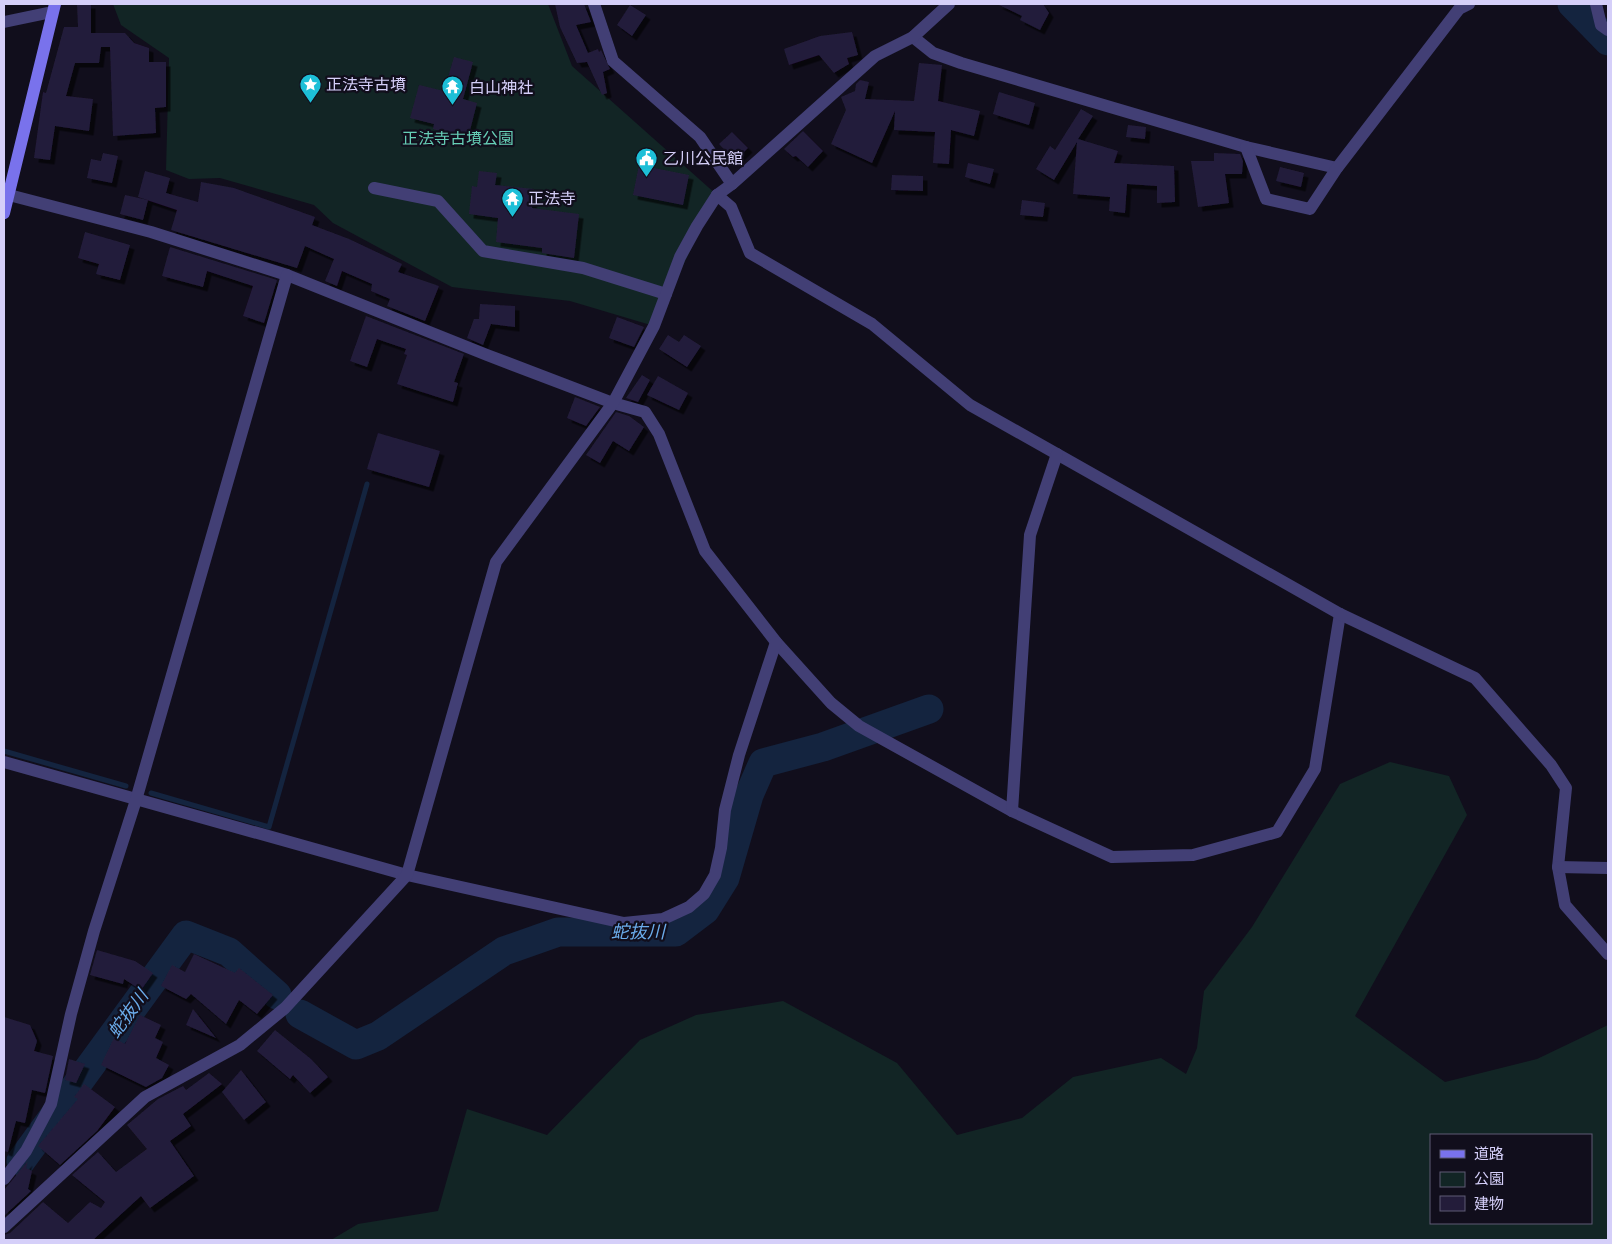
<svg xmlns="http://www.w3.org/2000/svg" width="1612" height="1244" font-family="'Varela Round','Noto Sans JP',sans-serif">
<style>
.green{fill:#122525;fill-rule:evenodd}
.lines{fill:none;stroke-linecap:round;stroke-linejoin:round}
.stream{stroke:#14243f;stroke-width:5}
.river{stroke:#14243f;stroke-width:29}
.building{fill:#231c3a;filter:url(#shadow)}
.street{stroke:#423f75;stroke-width:12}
.secondary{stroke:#7972ec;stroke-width:12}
.labels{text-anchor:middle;stroke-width:4.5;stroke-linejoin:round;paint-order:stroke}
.poi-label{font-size:16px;fill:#d5cff9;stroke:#110e1c;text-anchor:start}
.park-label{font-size:16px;fill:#66ceb6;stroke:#110e1c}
.water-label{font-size:18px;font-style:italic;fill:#6baceb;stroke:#110e1c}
</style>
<defs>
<filter id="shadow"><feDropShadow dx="4.5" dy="4.5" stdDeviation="0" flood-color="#0009"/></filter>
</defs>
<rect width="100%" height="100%" fill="#110e1c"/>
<g class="green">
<path d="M113 4H548L572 66 717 195 654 326 570 301 452 287 333 223 314 205 220 178 189 179 166 170 169 58 121 25Z"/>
<path d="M1390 762 1449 776 1467 815 1355 1016 1445 1082 1537 1059 1608 1025V1240H331L358 1224 438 1211 467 1109 547 1135 640 1040 696 1015 783 1001 897 1063 957 1135 1022 1118 1073 1077 1161 1058 1186 1074 1197 1048 1204 991 1252 927 1340 784ZM1431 1135H1591V1223H1431Z"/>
</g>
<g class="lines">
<g class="stream">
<path d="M4 751 126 786"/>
<path d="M151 793 269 827 367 484"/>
</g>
<g class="river">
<path d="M1572 4 1608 41"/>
<path d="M300 1014 356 1045 378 1036 504 951 558 932H676L705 910 725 878 749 795 763 763 823 747 929 709"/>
<path d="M21 1161 186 935 229 952 277 995"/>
</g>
</g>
<g class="building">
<path d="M77 4H91V33H125L134 43 149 48V62H166V107L155 108 156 133 113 136 110 47H101L99 63H75L66 96 93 99 89 131 55 126 50 160 34 158 43 92 46 93 64 27H78Z"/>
<path d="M555 4H584L591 22 576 25 588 53 598 49 599 52 601 50 610 69 603 72 607 93 602 95 587 62 577 63 560 27Z"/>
<path d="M997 4H1043L1049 13 1040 30 1020 20 1022 16Z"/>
<path d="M630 5 646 15 632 36 617 25Z"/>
<path d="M852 32 858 55 847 58 849 64 834 73 819 55 789 65 784 49 820 36Z"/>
<path d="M454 57 473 62 463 99 477 103 468 138 433 129 434 124 410 118 419 85 444 91Z"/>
<path d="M919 63 942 65 938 101 980 111 974 136 951 130 949 164 933 163 935 132 894 130 895 111 872 163 831 144 846 110 841 97 855 91 856 84 860 80 869 82 865 99 914 101Z"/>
<path d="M999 92 1035 103 1029 125 993 114Z"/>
<path d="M1081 109 1093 116 1078 139 1118 151 1114 163 1174 166 1175 202 1157 203V186L1127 184 1125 213 1109 211 1110 197 1073 194 1077 142 1054 180 1036 169 1050 146 1055 150Z"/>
<path d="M1128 125 1146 127 1145 139 1126 137Z"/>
<path d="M803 131 823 151 808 167 796 156 793 157 784 149Z"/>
<path d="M732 132 748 148 735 161 719 144Z"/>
<path d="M103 153 118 156 112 183 87 178 91 159 101 161Z"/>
<path d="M1214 153 1240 154 1243 161 1242 174H1225L1229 203 1198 207 1191 161H1214Z"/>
<path d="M968 163 994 169 990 184 965 177Z"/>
<path d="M639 165 689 175 683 205 633 195Z"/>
<path d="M1280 167 1304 173 1301 187 1276 181Z"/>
<path d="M145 171 170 178 166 193 198 202 201 182 234 188 315 217 312 225 349 239 402 264 398 272 439 286 425 321 387 306 390 299 371 291 372 284 342 271 337 286 325 281 334 259 305 246 297 268 171 230 177 210 138 197Z"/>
<path d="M479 171 497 173 495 185 534 189 532 208 579 214 574 258 542 253V248L496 242 498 218 469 214 472 186 477 187Z"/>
<path d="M892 175 923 176V191L891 190Z"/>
<path d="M125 195 148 200 143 220 120 214Z"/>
<path d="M1022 200 1045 203 1043 217 1020 215Z"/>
<path d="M85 232 130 245 120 280 96 274 99 264 78 258Z"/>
<path d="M170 247 277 280 264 323 243 316 253 286 207 271 203 287 162 276Z"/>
<path d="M480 304 515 306V327L491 324 483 345 467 338 474 319H479Z"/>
<path d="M366 316 464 354 454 382 458 383 453 402 397 384 407 355 404 354 406 349 377 339 367 367 350 361Z"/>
<path d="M617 317 644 327 634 347 609 338Z"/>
<path d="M668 335 679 342 684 335 701 346 687 367 659 349Z"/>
<path d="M642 375 650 380 638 402 626 398Z"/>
<path d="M658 376 688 393 679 410 647 395Z"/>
<path d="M575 397 600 407 586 426 567 418Z"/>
<path d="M616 412 629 416 644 427 629 451 613 441 600 463 586 455Z"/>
<path d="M378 433 440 451 429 487 367 469Z"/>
<path d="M97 950 135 961 153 973 141 990 124 979 123 984 90 975Z"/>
<path d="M194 954 235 973 239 968 273 995 257 1014 239 1000 226 1024 191 994 186 999 161 986 172 965 185 972Z"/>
<path d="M193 1009 216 1038 186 1025Z"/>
<path d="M140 1015 161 1025 155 1038 163 1042 156 1058 169 1065 162 1078 146 1087 101 1065 114 1038 125 1044Z"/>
<path d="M4 1017 30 1025 37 1041 34 1051 53 1056 45 1093 32 1090 25 1123 16 1121 8 1152 4 1151Z"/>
<path d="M275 1030 311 1059 328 1077 310 1093 293 1075 290 1079 257 1051Z"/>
<path d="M69 1059 85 1064 76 1083 65 1080Z"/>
<path d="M241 1070 266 1102 244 1120 222 1092Z"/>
<path d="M209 1073 222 1084 183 1114 191 1126 170 1141 194 1176 150 1208 141 1196 93 1240H4V1235L10 1233 43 1202 68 1223 90 1202 101 1208 105 1202 72 1175 98 1152 116 1172 147 1149 127 1125 158 1099 183 1086 186 1090Z"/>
<path d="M84 1084 115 1107 97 1131 60 1165 38 1146 78 1099 74 1097Z"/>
<path d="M28 1161 26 1168 32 1171 28 1189 31 1191 4 1216V1190Z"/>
</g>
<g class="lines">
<g class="street">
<path d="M594 4 613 61 700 137 732 184"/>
<path d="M1596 4 1601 25 1608 30"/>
<path d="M4 22 52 12"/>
<path d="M913 37 933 53 961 63 1246 147 1337 168"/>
<path d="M1246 147 1266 199 1310 209 1337 168 1459 9 1469 4"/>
<path d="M374 188 438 201 483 251 583 268 666 294"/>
<path d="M9 195 151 232 287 275 487 355 613 403 645 412 659 434 705 551 776 642 831 703 859 726 1012 811 1112 857 1193 855 1277 832 1315 769 1340 614"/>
<path d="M717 195 731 207 750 253 872 324 970 405 1340 614 1475 678 1551 765 1566 788 1558 867 1565 905 1608 954"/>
<path d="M4 762 407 875 624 923 663 919 689 907 704 894 715 875 721 848 725 810 739 755 776 642"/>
<path d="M1012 811 1030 535 1057 454"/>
<path d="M1558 867 1608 868"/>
<path d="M4 1179 26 1151 51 1104 71 1014 94 931 136 800 287 275"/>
<path d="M4 1227 145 1097 240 1045 285 1008 407 875 496 562 613 403 654 326 680 257 697 226 717 195 732 184 875 56 913 37 949 4"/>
</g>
<path class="secondary" d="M4 213 55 4"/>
</g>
<defs>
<symbol id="sight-pin" viewBox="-11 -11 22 30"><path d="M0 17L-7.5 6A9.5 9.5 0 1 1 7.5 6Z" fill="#1dbfd7" stroke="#110e1c"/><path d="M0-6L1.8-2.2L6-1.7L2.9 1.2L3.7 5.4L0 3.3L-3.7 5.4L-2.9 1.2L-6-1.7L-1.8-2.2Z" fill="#fff"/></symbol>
<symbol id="temple-pin" viewBox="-11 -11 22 30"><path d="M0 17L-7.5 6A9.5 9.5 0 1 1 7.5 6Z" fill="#1dbfd7" stroke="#110e1c"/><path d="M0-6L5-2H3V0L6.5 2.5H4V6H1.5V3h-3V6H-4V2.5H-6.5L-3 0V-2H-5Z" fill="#fff"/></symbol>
<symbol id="civic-pin" viewBox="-11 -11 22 30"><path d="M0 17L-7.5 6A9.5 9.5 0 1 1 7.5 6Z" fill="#1dbfd7" stroke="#110e1c"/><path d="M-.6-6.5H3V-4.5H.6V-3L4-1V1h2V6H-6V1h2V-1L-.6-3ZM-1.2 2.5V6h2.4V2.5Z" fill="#fff"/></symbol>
</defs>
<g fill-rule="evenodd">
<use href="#sight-pin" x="298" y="72" width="25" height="34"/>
<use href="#temple-pin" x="440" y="74" width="25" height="34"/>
<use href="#civic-pin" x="634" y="146" width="25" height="34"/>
<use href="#temple-pin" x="500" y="186" width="25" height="34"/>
</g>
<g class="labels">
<g class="poi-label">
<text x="326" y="90">正法寺古墳</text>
<text x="469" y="93">白山神社</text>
<text x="663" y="164">乙川公民館</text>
<text x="528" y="204">正法寺</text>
</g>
<g class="park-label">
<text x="458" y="144">正法寺古墳公園</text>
</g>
<g class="water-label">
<text x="638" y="938">蛇抜川</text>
<text transform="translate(128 1014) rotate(-54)" y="6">蛇抜川</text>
</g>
</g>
<rect width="1612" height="1244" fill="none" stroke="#d5cff9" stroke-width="10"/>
<rect x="1430" y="1134" width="162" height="90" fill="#110e1c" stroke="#5f5b74"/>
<rect x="1440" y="1150" width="25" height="8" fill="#7972ec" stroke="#5f5b74"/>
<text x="1474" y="1159" font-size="15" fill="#d5cff9">道路</text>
<rect x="1440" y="1172" width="25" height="15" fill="#122525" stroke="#5f5b74"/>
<text x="1474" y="1184" font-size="15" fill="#d5cff9">公園</text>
<rect x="1440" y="1196" width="25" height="15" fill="#231c3a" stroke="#5f5b74"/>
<text x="1474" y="1209" font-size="15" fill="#d5cff9">建物</text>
</svg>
